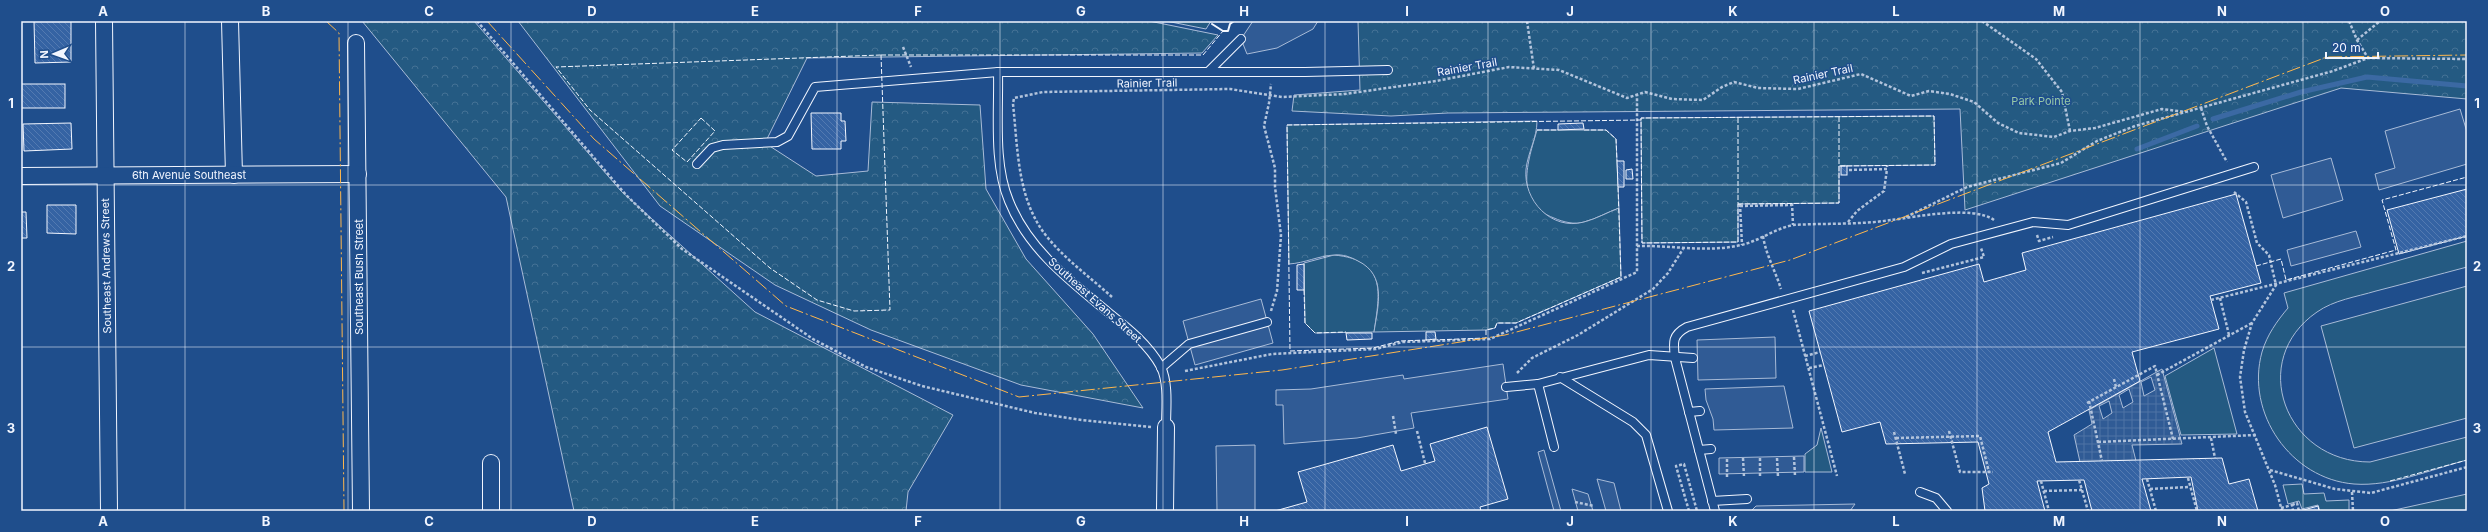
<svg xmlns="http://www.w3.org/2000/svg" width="2488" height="532" font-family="Inter,sans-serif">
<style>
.grass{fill:#245a82;stroke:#a8bbd7}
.forest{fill:url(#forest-crowns);stroke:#a8bbd7}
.parking{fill:#305b95;stroke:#a8bbd7}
.plaza{fill:url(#plaza-grid);stroke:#a8bbd7;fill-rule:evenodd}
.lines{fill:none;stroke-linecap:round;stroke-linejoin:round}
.stream{stroke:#3b69a3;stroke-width:5}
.building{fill:url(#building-back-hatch);stroke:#f2f6ff}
.service-casing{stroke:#f2f6ff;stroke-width:10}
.minor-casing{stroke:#f2f6ff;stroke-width:18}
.path{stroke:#b3c4dc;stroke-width:2.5;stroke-dasharray:3 2;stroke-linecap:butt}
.service{stroke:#1f4e8c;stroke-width:8}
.minor{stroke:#1f4e8c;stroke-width:16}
.fence{stroke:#f2f6ff;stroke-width:1;stroke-dasharray:5 2;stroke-linecap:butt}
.wall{stroke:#f2f6ff;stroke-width:2}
.power{stroke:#ffb74d;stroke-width:1;stroke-dasharray:14 3 2 3;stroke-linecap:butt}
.grid{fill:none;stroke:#f2f6ff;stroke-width:1;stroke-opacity:0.55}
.labels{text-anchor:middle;stroke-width:3;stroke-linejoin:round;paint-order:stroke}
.street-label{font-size:11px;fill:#f2f6ff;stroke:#1f4e8c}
.park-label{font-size:11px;fill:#97c8a6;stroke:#1f4e8c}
.neatline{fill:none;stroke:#f2f6ff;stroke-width:1.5}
.grid-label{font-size:13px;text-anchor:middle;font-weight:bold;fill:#f2f6ff}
</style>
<defs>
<pattern id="forest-crowns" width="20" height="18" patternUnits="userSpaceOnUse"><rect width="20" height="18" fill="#245a82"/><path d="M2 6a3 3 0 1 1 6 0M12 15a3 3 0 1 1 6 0" fill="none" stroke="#447295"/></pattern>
<pattern id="plaza-grid" width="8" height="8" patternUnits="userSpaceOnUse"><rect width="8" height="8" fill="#305b95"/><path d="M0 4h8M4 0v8" fill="none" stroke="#4e73a5"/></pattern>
<pattern id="building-back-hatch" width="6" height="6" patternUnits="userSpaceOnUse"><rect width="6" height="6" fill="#3563a3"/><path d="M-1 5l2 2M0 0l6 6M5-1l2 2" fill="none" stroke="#537ab1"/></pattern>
</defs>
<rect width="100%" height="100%" fill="#1f4e8c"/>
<g class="grass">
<path d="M1166 21H1211L1206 29Z"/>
<path d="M1537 130H1606L1616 139 1619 208C1608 212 1596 219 1584 222 1575 225 1563 222 1554 218 1513 203 1528 161 1537 130Z"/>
<path d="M2467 241V267C2437 275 2407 283 2376 291 2356 297 2334 300 2317 312 2247 360 2285 462 2370 462L2467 437V460C2432 469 2391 487 2354 484 2291 479 2245 413 2262 352 2267 335 2277 321 2288 308L2284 293Z"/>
<path d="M1334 255C1387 260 1380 292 1374 332L1315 333 1305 323 1304 263Z"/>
<path d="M2467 286V418L2354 448 2321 326Z"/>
<path d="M2214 348 2237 434 2181 435 2165 376Z"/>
<path d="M1821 428 1832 472H1805V454L1817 445Z"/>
<path d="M2302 484 2304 494 2324 493 2326 501 2349 500V511H2320L2318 505 2302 509 2299 501 2288 504 2283 485Z"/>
<path d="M2467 494V511H2390Z"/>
</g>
<g class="forest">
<path d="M362 21H474L621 191 755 312 953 415 908 492 906 511H574L506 197Z"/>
<path d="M518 21H1149L1218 35 1202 53 807 58 765 143 816 176 868 171 872 102 980 105 986 189 1026 259 1093 334 1143 408 1021 385 871 330 775 285 660 206Z"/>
<path d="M1358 21H2467V99L2341 88 1965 210 1960 109 1448 113 1391 116 1292 111 1294 95 1360 90Z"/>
<path d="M1934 116 1935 165 1839 166V203L1738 204V242L1642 243 1641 118Z"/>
<path d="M1537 121C1537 138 1528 152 1526 169 1523 200 1551 231 1584 222 1596 219 1608 212 1619 208L1621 277 1516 323H1497L1495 328 1486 330 1374 332C1378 306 1387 275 1358 261 1351 257 1342 254 1334 255 1318 256 1305 263 1289 264L1287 125Z"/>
</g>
<g class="parking">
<path d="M1253 21H1318L1313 29 1277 48 1247 54 1241 39Z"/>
<path d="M2460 109 2467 132V164L2379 190 2375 174 2395 168 2385 131Z"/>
<path d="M2331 158 2343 200 2283 218 2271 175Z"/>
<path d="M2356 231 2361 247 2291 266 2287 250Z"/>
<path d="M1261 299 1273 343 1195 365 1183 321Z"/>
<path d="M1775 337 1776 378 1698 380 1697 340Z"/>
<path d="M1503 364 1508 399 1411 413 1414 428 1357 438 1284 444 1283 405H1276V390L1311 389 1403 375 1404 379Z"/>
<path d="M1784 386 1793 428 1714 430 1713 419 1706 400 1705 389Z"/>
<path d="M1255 445V511H1217L1216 446Z"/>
<path d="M1544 450 1561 511H1554L1538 452Z"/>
<path d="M1804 456V472L1719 474V458Z"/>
<path d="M1597 479 1614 483 1621 511H1606Z"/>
<path d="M1572 489 1588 494 1593 511H1578Z"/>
<path d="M1855 504 1850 511H1751L1756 506Z"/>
</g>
<path class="plaza" d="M2162 369 2182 444 2132 445 2136 461 2080 462 2074 435 2092 424 2089 410ZM2151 377 2155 390 2144 396 2141 382ZM2129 389 2133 402 2123 408 2119 395ZM2109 401 2112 413 2103 419 2099 406Z"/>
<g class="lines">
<g class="stream">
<path d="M2213 119 2301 92 2367 77 2467 86"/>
<path d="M2137 149 2197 126"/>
</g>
</g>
<g class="building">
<path d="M34 21H71V62L35 63Z"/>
<rect x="21" y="84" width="44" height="24"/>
<path d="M811 113H841V121H845L846 141H841V149H812Z"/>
<path d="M71 123 72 149 24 151 23 124Z"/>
<path d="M1583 123 1584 129 1558 130V124Z"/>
<path d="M1617 161H1624V187H1618Z"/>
<rect x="1841" y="166" width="6" height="9"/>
<path d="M1632 169 1633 179H1626V170Z"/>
<path d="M2467 189V236L2399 254 2387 210Z"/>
<path d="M2236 194 2261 283 2210 296 2219 329 2132 352 2140 381 2048 432 2056 462 2222 458 2229 484 2249 479 2258 511H2198L2191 477 2142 479 2151 511H2092L2084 480 2037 481 2045 511H1985L1982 488 1989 484 1978 442 1886 444 1880 422 1842 432 1809 311 1979 264 1984 282 2026 270 2022 253Z"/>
<path d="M47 205H76V234L47 233Z"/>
<path d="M21 212H26L27 238H21Z"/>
<path d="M1304 264V290H1297V265Z"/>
<path d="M1426 332H1435L1436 339 1426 340Z"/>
<path d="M1346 333H1372V339L1347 340Z"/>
<path d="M1487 427 1508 499 1480 507 1481 511H1275L1307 502 1298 472 1393 445 1401 471 1435 461 1430 444Z"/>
<path d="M2318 506 2319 511H2300Z"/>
</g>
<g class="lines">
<defs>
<g id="service">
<path d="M1209 71 1241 39"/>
<path d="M998 72C999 113 993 163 1009 201 1028 249 1070 281 1109 313 1128 328 1149 345 1161 367 1169 384 1166 409 1166 427"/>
<path d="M697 164 712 148 723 145 777 142 788 136 815 87 998 72H1305L1388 70"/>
<path d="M1161 368 1189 344 1267 322"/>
<path d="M1560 377 1633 422 1646 435 1668 511"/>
<path d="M1538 384 1554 447"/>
<path d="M1506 387 1538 384 1649 355 1693 358"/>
<path d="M1689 412 1700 411"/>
<path d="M1699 450 1711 449"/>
<path d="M1920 492 1936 498 1947 511"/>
<path d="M1712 501 1747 499"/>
<path d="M1715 511 1675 358C1673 342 1672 335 1687 327L1904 267 1951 244 2033 222 2068 225 2254 167"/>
</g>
<g id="minor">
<path d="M104 21 109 511"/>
<path d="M230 21 234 175"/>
<path d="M356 43 361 511"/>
<path d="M21 176 358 174"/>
<path d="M491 511V463"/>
<path d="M1165 511 1166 427"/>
</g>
</defs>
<use href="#service" class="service-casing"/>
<use href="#minor" class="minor-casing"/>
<g class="path">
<path d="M477 21 626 195 682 249 813 339 866 367 922 386 1035 413 1082 420 1151 427"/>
<path d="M1527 21 1534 69"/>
<path d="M1982 21 2036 59 2062 92 2070 131"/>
<path d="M2349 21 2357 40 2368 58"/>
<path d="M2357 40 2380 21"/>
<path d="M903 47 911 67"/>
<path d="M2201 108 2207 126 2227 162"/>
<path d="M1849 170 1887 169V165"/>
<path d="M2234 192 2246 202 2257 243 2269 255 2276 285 2252 323 2244 350 2240 377 2245 412 2275 485 2282 511"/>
<path d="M1792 203 1793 225"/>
<path d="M1740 204 1742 245"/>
<path d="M1740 206 1792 205"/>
<path d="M1906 217 1967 187 2061 163 2097 141 2135 126 2333 71 2368 58 2467 59"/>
<path d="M1848 222 1857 211 1884 191 1887 169"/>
<path d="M2037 235 2039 241 2053 237"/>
<path d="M1763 236C1766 255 1775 270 1781 289"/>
<path d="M1637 246C1671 245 1707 253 1741 245 1759 241 1774 229 1793 225 1825 223 1859 225 1891 220 1916 217 1973 205 1994 220"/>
<path d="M1922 273 1984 257 1981 248"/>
<path d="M1112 297C1091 278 1066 260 1048 238 1017 201 1018 150 1013 104L1014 98 1043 92 1230 89 1282 97 1345 94 1436 81 1509 67 1559 70 1627 98 1645 92 1672 99 1703 100 1722 87 1734 82 1758 88 1798 89 1861 74 1911 96 1929 91 1950 94 1974 102 1998 123 2019 133 2054 137 2070 131 2095 128 2162 109 2185 112"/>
<path d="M2220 298 2229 335"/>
<path d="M2211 300 2467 236"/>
<path d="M1793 310 1837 476"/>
<path d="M1271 311 1277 291 1281 235 1275 187V168L1264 126 1269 103 1271 84"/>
<path d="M1805 356 1820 352"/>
<path d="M1809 368 1824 365"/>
<path d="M1185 371 1272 354 1376 349 1402 342 1490 339 1637 272V95"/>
<path d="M1517 373 1532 358 1578 335 1653 289 1668 273 1683 249"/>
<path d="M2157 375 2252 323"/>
<path d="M2114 379 2116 387"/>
<path d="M2089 401 2102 461"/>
<path d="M2087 403 2155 366 2173 439"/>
<path d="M1393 416 1396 434"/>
<path d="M1417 431 1425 463"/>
<path d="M1949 431 1960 472H1993"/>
<path d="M1894 432 1905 474"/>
<path d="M1896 438 1980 436 1989 472"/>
<path d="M2211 438 2215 458"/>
<path d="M2098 442 2256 435"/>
<path d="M1794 457 1795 476"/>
<path d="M1743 458 1744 477"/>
<path d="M1760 458V477"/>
<path d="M1777 458 1778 477"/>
<path d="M1727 459V477"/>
<path d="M2270 470 2335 489 2371 493 2467 467"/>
<path d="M2188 478 2197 511"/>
<path d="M2147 479 2156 511"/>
<path d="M2041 481 2049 511"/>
<path d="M2150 489 2190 487"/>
<path d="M2082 490 2088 511"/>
<path d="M2044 491 2082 490 2079 480"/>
<path d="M2352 492 2353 511"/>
<path d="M1575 502 1594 506"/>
<path d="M2292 505 2297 503 2299 511"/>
<path d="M2281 508 2292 505 2293 511"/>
<path d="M1689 511 1676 466 1684 464 1697 511"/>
</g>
<use href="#service" class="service"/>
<use href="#minor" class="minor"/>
<g class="fence">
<path d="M881 55 890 310 854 311 817 300 770 268 590 110 556 67Z"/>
<path d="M881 55H1203L1223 31"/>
<path d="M701 118 715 131 687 162 672 150Z"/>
<path d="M1738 118V242L1642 243 1641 118 1934 116 1935 165 1839 166"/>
<path d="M1537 130H1558"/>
<path d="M1584 130H1606L1616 139 1617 161"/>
<path d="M1738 204 1839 203V117"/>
<path d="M2256 266 2281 259 2286 280 2396 250 2382 200 2467 177"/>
<path d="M1304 290 1305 323 1315 333 1346 332"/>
<path d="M1427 340 1400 341 1373 348 1290 351 1287 125 1641 120"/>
<path d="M1433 340 1486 338V330L1495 328 1497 323H1516L1621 277 1618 187"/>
<path d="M2390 481 2467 460"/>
</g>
<path class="wall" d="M1212 24 1223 31H1228L1230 24 1234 21"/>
<g class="power">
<path d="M326 21 339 33 344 511"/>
<path d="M487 21 594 139 786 306 1019 397 1282 370 1505 335 1790 260 2327 57 2467 55"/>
</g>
</g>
<path class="grid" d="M185 21V511M348 21V511M511 21V511M674 21V511M837 21V511M1000 21V511M1163 21V511M1325 21V511M1488 21V511M1651 21V511M1814 21V511M1977 21V511M2140 21V511M2303 21V511M21 185H2467M21 347H2467"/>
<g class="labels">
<g class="street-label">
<text transform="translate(1467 67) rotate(-10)" y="4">Rainier Trail</text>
<text transform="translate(1823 74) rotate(-12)" y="4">Rainier Trail</text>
<text transform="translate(1147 83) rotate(-1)" y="4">Rainier Trail</text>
<text x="189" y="179">6th Avenue Southeast</text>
<text transform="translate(106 266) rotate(-91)" y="4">Southeast Andrews Street</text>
<text transform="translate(359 277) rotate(-90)" y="4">Southeast Bush Street</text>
<text transform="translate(1095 300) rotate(42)" y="4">Southeast Evans Street</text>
</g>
<g class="park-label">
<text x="2041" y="105">Park Pointe</text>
</g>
</g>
<rect width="2488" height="532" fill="none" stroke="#1f4e8c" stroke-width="44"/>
<g transform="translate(54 54) rotate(268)" stroke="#1f4e8c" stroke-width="3" paint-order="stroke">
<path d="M0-3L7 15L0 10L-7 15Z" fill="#f2f6ff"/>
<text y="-6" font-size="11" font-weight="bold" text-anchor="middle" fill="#f2f6ff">N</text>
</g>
<path d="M2326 52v6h52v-6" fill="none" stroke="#f2f6ff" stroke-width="2"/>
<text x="2332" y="52" font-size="12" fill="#f2f6ff" stroke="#1f4e8c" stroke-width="3" paint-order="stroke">20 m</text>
<rect x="22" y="22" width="2444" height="488" class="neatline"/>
<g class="grid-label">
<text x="103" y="16">A</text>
<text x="266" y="16">B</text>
<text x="429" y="16">C</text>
<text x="592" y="16">D</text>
<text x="755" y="16">E</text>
<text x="918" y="16">F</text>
<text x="1081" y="16">G</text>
<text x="1244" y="16">H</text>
<text x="1407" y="16">I</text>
<text x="1570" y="16">J</text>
<text x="1733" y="16">K</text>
<text x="1896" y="16">L</text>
<text x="2059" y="16">M</text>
<text x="2222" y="16">N</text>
<text x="2385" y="16">O</text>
<text x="11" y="108">1</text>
<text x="2477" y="108">1</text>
<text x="11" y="271">2</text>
<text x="2477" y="271">2</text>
<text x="11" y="433">3</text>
<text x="2477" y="433">3</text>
<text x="103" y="526">A</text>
<text x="266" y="526">B</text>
<text x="429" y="526">C</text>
<text x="592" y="526">D</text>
<text x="755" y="526">E</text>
<text x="918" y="526">F</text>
<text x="1081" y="526">G</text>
<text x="1244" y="526">H</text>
<text x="1407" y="526">I</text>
<text x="1570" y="526">J</text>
<text x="1733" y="526">K</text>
<text x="1896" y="526">L</text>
<text x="2059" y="526">M</text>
<text x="2222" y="526">N</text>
<text x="2385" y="526">O</text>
</g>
</svg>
